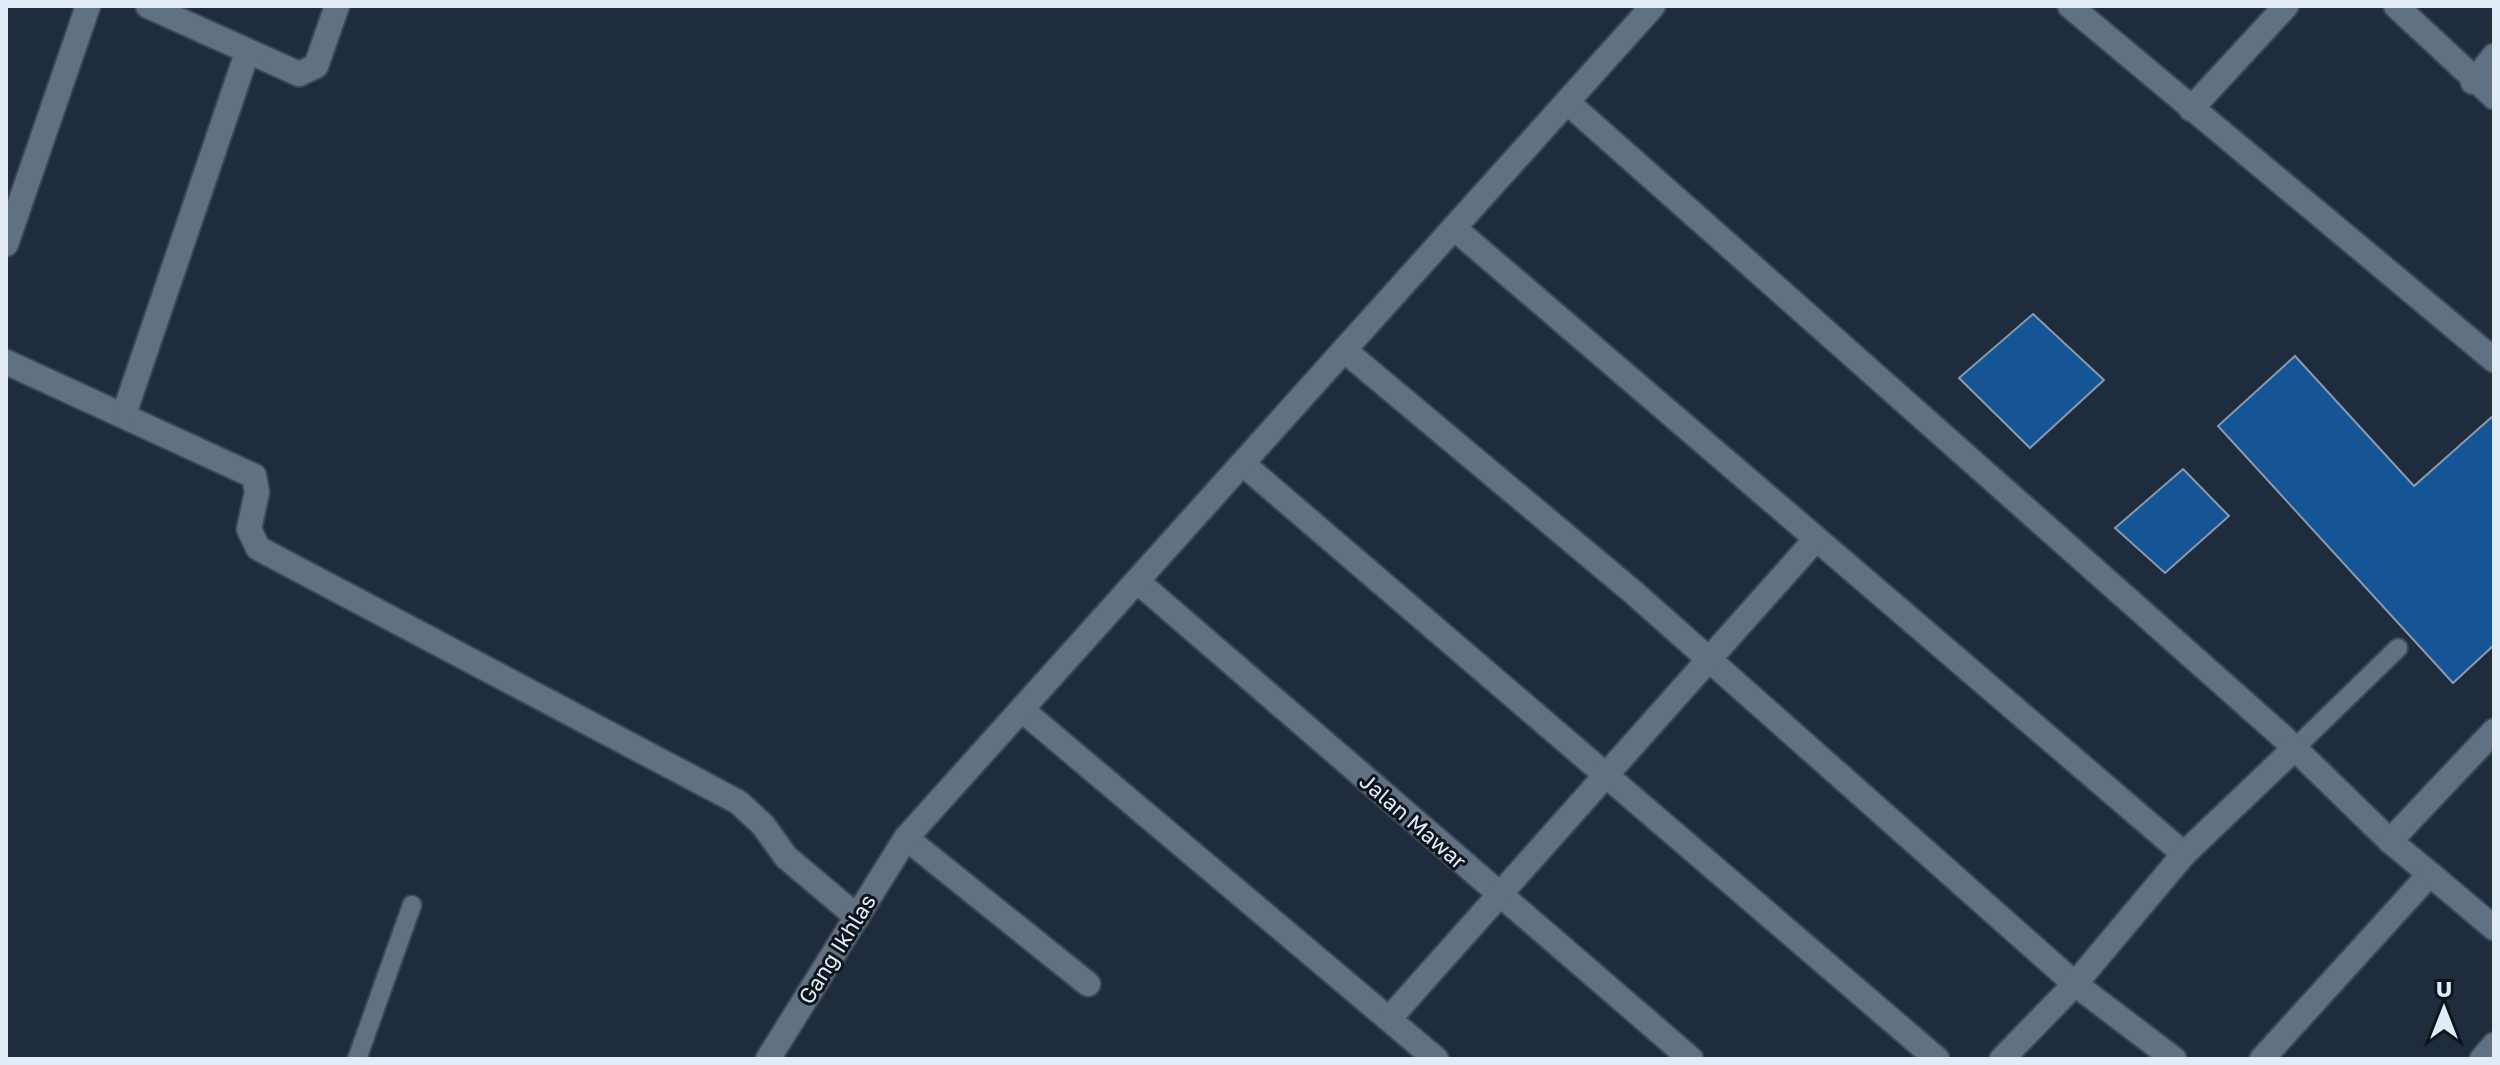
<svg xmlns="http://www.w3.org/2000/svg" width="2500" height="1065" font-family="'Golos Text',sans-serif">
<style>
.building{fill:#155495;stroke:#899aaf;stroke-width:2}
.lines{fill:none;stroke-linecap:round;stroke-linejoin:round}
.lane-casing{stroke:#3c4856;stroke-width:22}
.street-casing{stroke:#3c4856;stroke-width:28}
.lane{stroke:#617184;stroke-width:18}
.street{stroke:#617184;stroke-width:24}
.labels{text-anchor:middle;stroke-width:6;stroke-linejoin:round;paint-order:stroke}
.street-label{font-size:22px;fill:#e2ecf7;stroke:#0e141c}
</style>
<rect width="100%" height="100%" fill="#1e2c3d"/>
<g class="building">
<path d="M2033 314 2104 380 2030 448 1959 378Z"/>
<path d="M2295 356 2414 486 2494 415V645L2453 683 2218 426Z"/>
<path d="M2183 469 2229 516 2165 573 2115 528Z"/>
</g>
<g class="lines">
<defs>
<g id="lane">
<path d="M2294 749 2398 648"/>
<path d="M357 1059 412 905"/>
</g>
<g id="street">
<path d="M148 6 299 74 316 66 337 6"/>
<path d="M2070 6 2494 360"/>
<path d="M2396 6 2494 97"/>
<path d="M2473 82 2494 56"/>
<path d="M1567 102 2283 737 2390 841 2430 874 2262 1059"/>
<path d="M2191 109 2286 6"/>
<path d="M1454 228 2184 854"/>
<path d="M6 244 88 6"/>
<path d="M1344 350 1633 592 2075 984 2174 1059"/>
<path d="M6 362 254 476 257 492 249 529 258 548 738 802 763 825 786 857 857 917"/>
<path d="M124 414 247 53"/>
<path d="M1243 464 1937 1059"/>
<path d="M1137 581 1691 1059"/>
<path d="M1022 710 1436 1059"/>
<path d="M906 838 1088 984"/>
<path d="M2390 841 2494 731"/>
<path d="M2430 874 2494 928"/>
<path d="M1389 1019 1816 539"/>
<path d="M768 1059 906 838 1653 6"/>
<path d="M2002 1059 2075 984 2184 854 2294 749"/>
<path d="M2482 1059 2494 1045"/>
</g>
</defs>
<use href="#lane" class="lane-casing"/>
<use href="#street" class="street-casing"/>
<use href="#lane" class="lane"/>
<use href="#street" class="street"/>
</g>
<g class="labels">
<g class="street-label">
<text transform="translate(1413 821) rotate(41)" y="8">Jalan Mawar</text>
<text transform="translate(837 949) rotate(-58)" y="8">Gang Ikhlas</text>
</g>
</g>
<rect width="2500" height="1065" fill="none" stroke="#e2ecf7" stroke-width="16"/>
<g transform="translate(2444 1009)" stroke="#0e141c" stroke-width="6" paint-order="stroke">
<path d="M0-6L14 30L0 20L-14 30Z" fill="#e2ecf7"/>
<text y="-12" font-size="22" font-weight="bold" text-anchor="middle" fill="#e2ecf7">U</text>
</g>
</svg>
